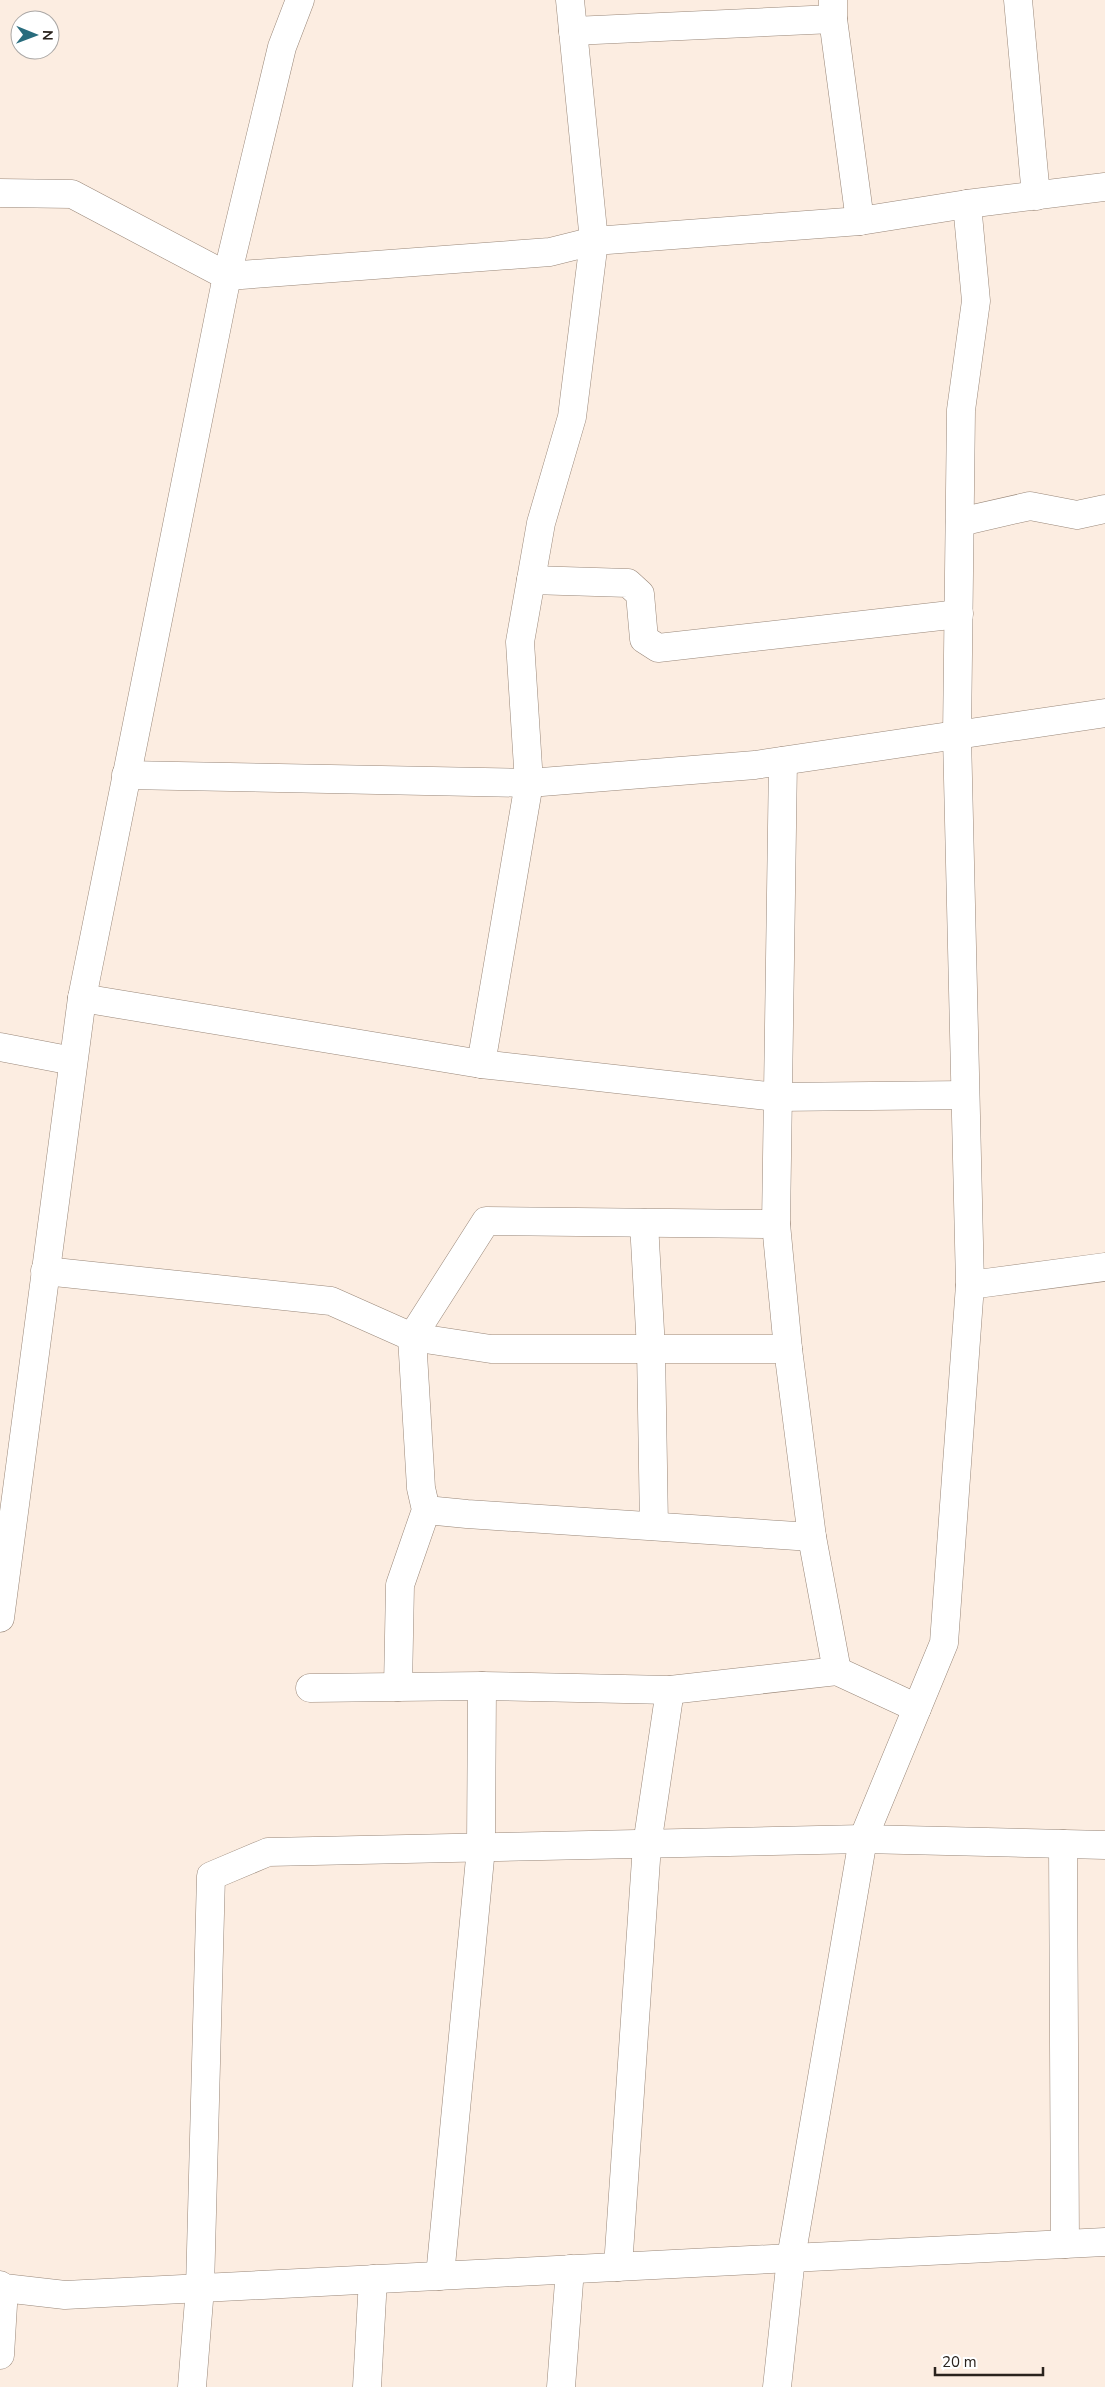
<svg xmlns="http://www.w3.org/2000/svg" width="1105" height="2387" font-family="'Nunito Sans',sans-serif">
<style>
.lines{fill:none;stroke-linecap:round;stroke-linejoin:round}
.minor-casing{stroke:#998779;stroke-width:29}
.primary-casing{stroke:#998779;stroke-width:29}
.minor{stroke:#fff;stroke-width:28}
.primary{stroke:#fff;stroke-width:28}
</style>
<rect width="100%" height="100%" fill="#fcede1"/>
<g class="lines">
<defs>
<g id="minor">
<path d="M833 0V19L860 221"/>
<path d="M1018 0 1036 196"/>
<path d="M573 31 833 19"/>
<path d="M0 193 72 194 227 276 550 252 594 241 860 221 967 204 1105 187"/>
<path d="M960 522 1030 506 1077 515 1105 509"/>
<path d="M531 580 628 583 640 594 644 639 658 648 959 614"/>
<path d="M783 761 776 1224 788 1349 812 1537 837 1671"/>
<path d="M126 775 529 783 755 765 1105 713"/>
<path d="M82 998 481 1064 777 1097 965 1095"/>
<path d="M0 1047 73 1061"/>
<path d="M481 1064 529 783 520 642 541 523 572 417 594 241 570 0"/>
<path d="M644 1223 651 1349 654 1526"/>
<path d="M45 1271 331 1301 412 1337 491 1349H788"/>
<path d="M970 1285 1105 1267"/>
<path d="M426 1510 467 1514 812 1537"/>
<path d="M398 1687 400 1585 426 1510 421 1488 412 1337 486 1221 776 1224"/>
<path d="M310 1688 482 1686 670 1690 837 1671 917 1708"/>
<path d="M1063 1844 1065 2244"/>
<path d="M618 2267 647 1845 670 1690"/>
<path d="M440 2276 481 1848 482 1686"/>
<path d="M0 2355 4 2288"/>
<path d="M192 2387 200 2288 211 1876 268 1852 863 1839 1105 1845"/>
<path d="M367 2387 373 2279"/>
<path d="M561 2387 570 2269"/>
<path d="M777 2387 791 2258 863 1839 944 1643 970 1285 957 736 961 410 976 301 967 204"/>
</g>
<g id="primary">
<path d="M0 1618 82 998 227 276 282 47 300 0"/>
<path d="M0 2285 4 2288 65 2295 1105 2242"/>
</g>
</defs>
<use href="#minor" class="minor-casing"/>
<use href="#primary" class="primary-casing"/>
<use href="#minor" class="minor"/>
<use href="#primary" class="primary"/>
</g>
<g transform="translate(35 35) rotate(91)"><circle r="24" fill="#ffffff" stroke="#aaa7a5"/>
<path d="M0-4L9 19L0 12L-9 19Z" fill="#286c7d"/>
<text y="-8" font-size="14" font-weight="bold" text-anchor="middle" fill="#2a231d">N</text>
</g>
<path d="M935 2367v8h108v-8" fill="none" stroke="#2a231d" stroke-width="2.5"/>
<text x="942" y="2367" font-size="15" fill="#2a231d" stroke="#ffffff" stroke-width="4" paint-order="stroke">20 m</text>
</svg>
